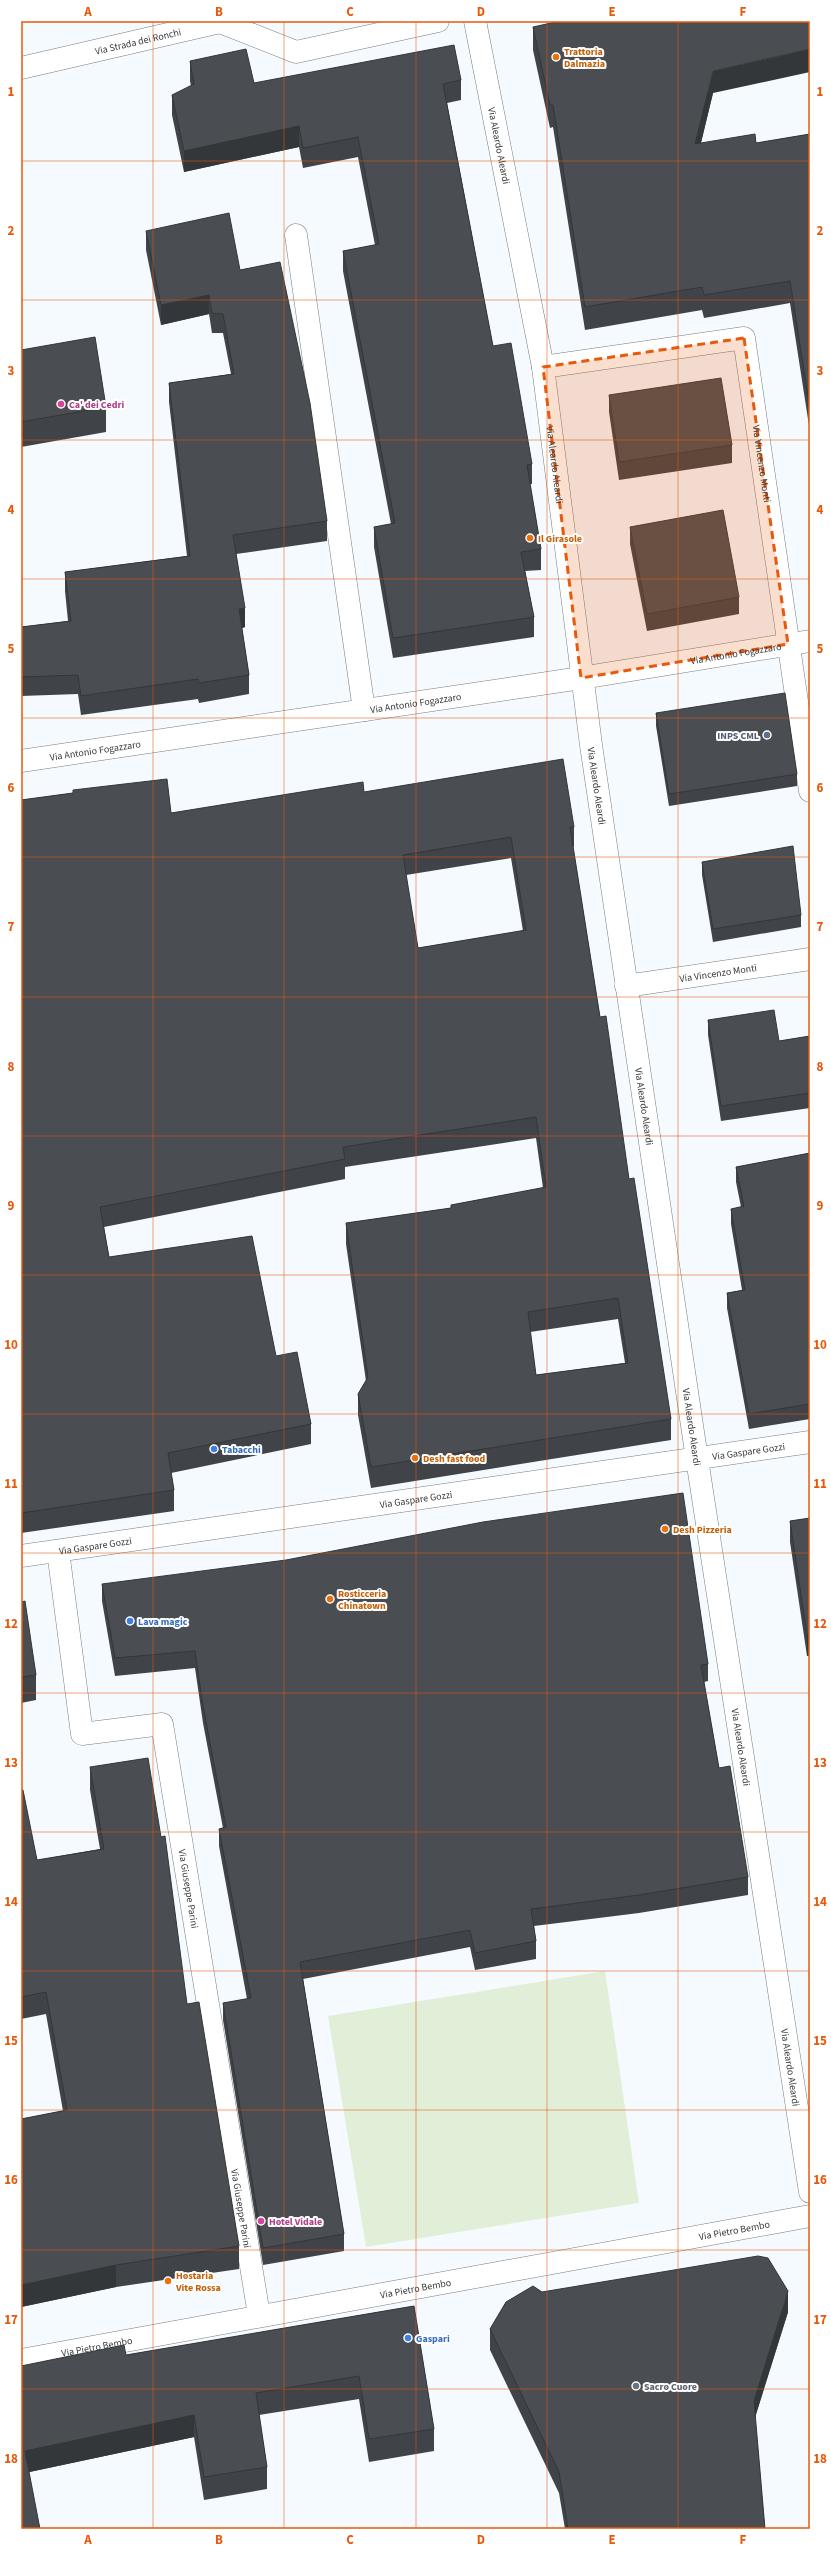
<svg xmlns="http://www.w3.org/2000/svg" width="831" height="2550" font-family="'Source Sans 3',sans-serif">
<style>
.garden{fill:#e2efd8}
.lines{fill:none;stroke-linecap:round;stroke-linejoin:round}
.minor-casing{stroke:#797d81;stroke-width:23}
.minor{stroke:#fff;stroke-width:22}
.wall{fill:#404347;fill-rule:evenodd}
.shaded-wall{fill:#343739}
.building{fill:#4a4e52;stroke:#343739;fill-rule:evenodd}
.marked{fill:#e8590c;fill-opacity:0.2;stroke:#e8590c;stroke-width:3;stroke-dasharray:8 5;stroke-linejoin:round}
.grid{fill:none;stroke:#e8590c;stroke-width:1;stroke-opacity:0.55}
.food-dot{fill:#e8710a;stroke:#fff;stroke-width:1.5}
.hotel-dot{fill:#d1479c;stroke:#fff;stroke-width:1.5}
.service-dot{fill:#5c6f8a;stroke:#fff;stroke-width:1.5}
.shop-dot{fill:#3f7fe0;stroke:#fff;stroke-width:1.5}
.worship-dot{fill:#6b7280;stroke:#fff;stroke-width:1.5}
.labels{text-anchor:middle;stroke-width:4;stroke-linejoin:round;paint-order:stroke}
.street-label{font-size:10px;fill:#383a3b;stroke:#fff}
.food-label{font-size:10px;font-weight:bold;fill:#c56008;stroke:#fff;text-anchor:start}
.hotel-label{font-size:10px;font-weight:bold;fill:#b23c85;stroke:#fff;text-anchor:start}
.service-label{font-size:10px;font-weight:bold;fill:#4e5e75;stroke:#fff;text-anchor:end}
.shop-label{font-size:10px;font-weight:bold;fill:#366cbe;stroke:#fff;text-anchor:start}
.worship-label{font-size:10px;font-weight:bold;fill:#5b616d;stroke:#fff;text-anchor:start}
.neatline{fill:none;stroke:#e8590c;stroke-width:1.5}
.grid-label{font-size:13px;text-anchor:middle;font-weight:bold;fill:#e8590c}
</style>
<rect width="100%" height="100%" fill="#f5faff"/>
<path class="garden" d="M605 1971 639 2203 366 2247 328 2016Z"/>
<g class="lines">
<defs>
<g id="minor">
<path id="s1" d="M475 21 543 367 591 745 697 1459 810 2192"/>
<path id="s2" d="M21 68 220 22 296 52 438 21"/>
<path d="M296 235 364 710"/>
<path id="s3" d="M543 367 744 338 810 791"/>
<path id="s4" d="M21 761 581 678 810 641"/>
<path id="s5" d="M626 986 810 959"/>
<path id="s6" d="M58 1551 82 1734 162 1724 259 2315"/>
<path id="s7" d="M21 1556 810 1442"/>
<path id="s8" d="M21 2360 810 2216"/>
</g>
</defs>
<use href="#minor" class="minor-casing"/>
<use href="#minor" class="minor"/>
</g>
<g class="wall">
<path d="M533 27 713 93 701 143H756L810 134V432L790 303 704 318 702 310 585 330 553 127 550 128 533 50Z"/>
<path d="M190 61 254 83 461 80V100L447 103 493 346 532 464V484H530L541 549V570L525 571 534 617V637L393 658 374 547V527L391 524 343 271V251L375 245 358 157 303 168 299 147 184 172 172 115V95L191 86 190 81Z"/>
<path d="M146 231 240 270 327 521V541L236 554 245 627 242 628 249 675V694L199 703 198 699 81 715 78 694 21 696V627L68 621 65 591V572L187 556 169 402V383L231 374 223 333H212L209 314 161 325 146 250Z"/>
<path d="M21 350 106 407V432L21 447Z"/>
<path d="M609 395 732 445V463L619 480 609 412Z"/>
<path d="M630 527 739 597V614L647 631 630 544Z"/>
<path d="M656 713 797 774V786L669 806 656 726Z"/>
<path d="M73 790 171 813 364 792 574 827V847H573L600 1017 629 1179 671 1419V1440L371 1488 358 1415V1394L366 1381 346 1244V1223L451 1208V1205L543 1188 536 1138 345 1167V1179L104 1227 109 1257 276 1356 311 1424V1444L171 1473 174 1490V1511L21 1533V800L73 793ZM511 858 523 931 418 948 406 875ZM618 1319 625 1363 536 1375 530 1332Z"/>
<path d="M702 862 801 915V927L713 942 702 875Z"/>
<path d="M708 1020 779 1041 810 1036V1108L721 1121 708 1035Z"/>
<path d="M810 1153V1419L749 1429 727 1308V1293L742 1290 731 1224V1209L741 1207 736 1182V1167Z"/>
<path d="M810 1518V1656H807L790 1542V1521Z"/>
<path d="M102 1584 708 1664V1681L704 1682 719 1768 748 1877V1895L639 1913 534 1926 536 1941V1959L475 1970 470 1947 303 1979 344 2234V2251L263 2265 223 2020V2003L247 1999 219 1846V1829L223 1828 203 1723 195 1668 115 1676 102 1601Z"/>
<path d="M21 1602 36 1675V1700L21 1703Z"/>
<path d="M90 1767 187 2004 239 2246V2269L116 2287 21 2307V2119L63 2111 46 2014 21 2019V1790L37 1860 100 1849 90 1790Z"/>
<path d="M542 2292 788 2312 755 2417 765 2529H565L559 2493 490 2350V2329Z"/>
<path d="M414 2306 434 2429V2451L369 2462 359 2399 259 2415 267 2467V2489L204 2500 194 2437 29 2472 21 2529V2366L126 2355Z"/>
</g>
<g class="shaded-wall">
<path d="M810 49V72L713 93 695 167V144L713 71Z"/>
<path d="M299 126V147L184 172V151Z"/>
<path d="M209 295V314L161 325V305Z"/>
<path d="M245 608V627L239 629V609Z"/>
<rect x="807" y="1635" width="3" height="21"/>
<path d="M116 2265V2287L21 2307V2285Z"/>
<path d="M788 2291V2312L754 2421V2401Z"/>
<path d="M194 2415V2437L25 2473V2451Z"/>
</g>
<g class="building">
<path d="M560 21H810V49L713 71 695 144 755 134 756 143 810 134V409L790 281 704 295 702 287 585 307 553 105H550L533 27Z"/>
<path d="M454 45 461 80 443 84 493 346 511 343 532 464 527 465 541 549 521 552 534 617 393 638 374 527 395 523 343 251 379 244 358 137 303 148 299 126 184 151 172 95 194 84 190 61 246 49 254 83Z"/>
<path d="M229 213 240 270 280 262 310 403 327 521 233 535 245 608 239 609 249 675 199 683 198 679 81 696 78 675 21 677V627L71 621 65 572 190 556 169 383 234 374 223 314 212 313 209 295 161 305 146 231Z"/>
<path d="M95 337 106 407 21 422V350Z"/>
<path d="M721 378 732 445 619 462 609 395Z"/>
<path d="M723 510 739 597 647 614 630 527Z"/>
<path d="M785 693 797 774 669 794 656 713Z"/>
<path d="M563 759 574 827H570L600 1017 606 1016 629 1179 634 1178 671 1419 371 1467 358 1394 368 1377 346 1223 451 1208V1205L546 1187 536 1117 343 1147 345 1159 100 1207 109 1257 252 1236 276 1356 297 1352 311 1424 168 1453 174 1490 21 1513V800L73 793V790L167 779 171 813 363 782 364 792ZM511 837 526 930 418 948 403 855ZM618 1298 628 1363 536 1375 528 1312Z"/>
<path d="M793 846 801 915 713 929 702 862Z"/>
<path d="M774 1010 779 1041 810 1036V1093L721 1106 708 1020Z"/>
<path d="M810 1153V1404L749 1414 727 1293 745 1290 731 1209 744 1206 736 1167Z"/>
<path d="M683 1493 708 1664 701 1665 719 1768 730 1766 748 1877 639 1895 531 1909 536 1941 475 1953 470 1930 300 1962 344 2234 263 2248 223 2003 251 1998 219 1829 226 1827 203 1706 195 1651 115 1658 102 1584 286 1560 483 1522Z"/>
<path d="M810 1518V1635H807L790 1521Z"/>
<path d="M25 1601 36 1675 21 1677V1602Z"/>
<path d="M148 1758 161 1837 165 1836 187 2004 199 2002 239 2246 116 2265 21 2285V2119L67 2110 46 1992 21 1997V1790H23L37 1860 104 1849 90 1767Z"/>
<path d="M758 2256 768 2258 788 2291 754 2401 765 2529H568L559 2472 490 2329 506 2302 533 2286 542 2292Z"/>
<path d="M414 2306 434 2429 369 2439 359 2376 256 2393 267 2467 204 2477 194 2415 25 2451 40 2529H21V2366L124 2345 126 2355Z"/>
</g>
<path class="marked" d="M744 338 788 644 581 678 543 367Z"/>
<path class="grid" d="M153 21V2529M284 21V2529M416 21V2529M547 21V2529M678 21V2529M21 161H810M21 300H810M21 440H810M21 579H810M21 718H810M21 857H810M21 997H810M21 1136H810M21 1275H810M21 1414H810M21 1553H810M21 1693H810M21 1832H810M21 1971H810M21 2110H810M21 2250H810M21 2389H810"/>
<g class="food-dot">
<circle cx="556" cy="57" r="4"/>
<circle cx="530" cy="538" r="4"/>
<circle cx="415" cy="1458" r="4"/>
<circle cx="665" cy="1529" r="4"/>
<circle cx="330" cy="1599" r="4"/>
<circle cx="168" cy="2281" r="4"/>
</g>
<g class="hotel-dot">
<circle cx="61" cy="404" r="4"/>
<circle cx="261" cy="2221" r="4"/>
</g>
<circle class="service-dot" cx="767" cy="735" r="4"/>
<g class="shop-dot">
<circle cx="214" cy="1449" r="4"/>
<circle cx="130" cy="1621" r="4"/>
<circle cx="408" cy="2338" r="4"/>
</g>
<circle class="worship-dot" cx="636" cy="2386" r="4"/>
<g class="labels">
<g class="street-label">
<text dy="4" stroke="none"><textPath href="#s2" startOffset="120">Via Strada dei Ronchi</textPath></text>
<text dy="4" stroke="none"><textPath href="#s1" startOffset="127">Via Aleardo Aleardi</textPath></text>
<text dy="4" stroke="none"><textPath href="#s1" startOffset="451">Via Aleardo Aleardi</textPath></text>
<text dy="4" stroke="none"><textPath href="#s3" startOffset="330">Via Vincenzo Monti</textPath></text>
<text dy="4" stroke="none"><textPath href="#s4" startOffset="723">Via Antonio Fogazzaro</textPath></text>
<text dy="4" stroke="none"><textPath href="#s4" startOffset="399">Via Antonio Fogazzaro</textPath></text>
<text dy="4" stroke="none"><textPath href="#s4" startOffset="75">Via Antonio Fogazzaro</textPath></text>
<text dy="4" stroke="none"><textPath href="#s1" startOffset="775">Via Aleardo Aleardi</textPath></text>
<text dy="4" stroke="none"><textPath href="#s5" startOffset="93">Via Vincenzo Monti</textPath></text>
<text dy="4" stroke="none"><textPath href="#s1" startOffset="1099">Via Aleardo Aleardi</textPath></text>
<text dy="4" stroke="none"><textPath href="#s1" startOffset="1423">Via Aleardo Aleardi</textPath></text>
<text dy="4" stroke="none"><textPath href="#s7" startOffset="735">Via Gaspare Gozzi</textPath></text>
<text dy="4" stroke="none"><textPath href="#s7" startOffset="399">Via Gaspare Gozzi</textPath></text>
<text dy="4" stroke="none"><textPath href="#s7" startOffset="75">Via Gaspare Gozzi</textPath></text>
<text dy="4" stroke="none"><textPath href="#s1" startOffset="1747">Via Aleardo Aleardi</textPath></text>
<text dy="4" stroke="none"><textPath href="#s6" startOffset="432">Via Giuseppe Parini</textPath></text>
<text dy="4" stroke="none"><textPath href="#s1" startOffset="2071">Via Aleardo Aleardi</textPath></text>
<text dy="4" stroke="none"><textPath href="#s6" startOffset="756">Via Giuseppe Parini</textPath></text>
<text dy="4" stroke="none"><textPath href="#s8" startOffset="725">Via Pietro Bembo</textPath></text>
<text dy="4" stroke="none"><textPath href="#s8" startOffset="401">Via Pietro Bembo</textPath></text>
<text dy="4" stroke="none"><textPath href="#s8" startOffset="77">Via Pietro Bembo</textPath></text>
</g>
<g class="food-label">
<text x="564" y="55">Trattoria<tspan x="564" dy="12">Dalmazia</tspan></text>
<text x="538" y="542">Il Girasole</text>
<text x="423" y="1462">Desh fast food</text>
<text x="673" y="1533">Desh Pizzeria</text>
<text x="338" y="1597">Rosticceria<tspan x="338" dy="12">Chinatown</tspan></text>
<text x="176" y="2279">Hostaria<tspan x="176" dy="12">Vite Rossa</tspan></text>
</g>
<g class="hotel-label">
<text x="69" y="408">Ca' dei Cedri</text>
<text x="269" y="2225">Hotel Vidale</text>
</g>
<g class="service-label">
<text x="759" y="739">INPS CML</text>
</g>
<g class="shop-label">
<text x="222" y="1453">Tabacchi</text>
<text x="138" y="1625">Lava magic</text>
<text x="416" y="2342">Gaspari</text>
</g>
<g class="worship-label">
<text x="644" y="2390">Sacro Cuore</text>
</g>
</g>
<rect width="831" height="2550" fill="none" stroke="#ffffff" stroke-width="44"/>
<rect x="22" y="22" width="787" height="2506" class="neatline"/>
<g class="grid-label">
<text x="88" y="16">A</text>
<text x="219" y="16">B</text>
<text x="350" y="16">C</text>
<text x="481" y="16">D</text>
<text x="612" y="16">E</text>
<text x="743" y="16">F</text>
<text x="11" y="96">1</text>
<text x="820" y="96">1</text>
<text x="11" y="235">2</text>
<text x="820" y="235">2</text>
<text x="11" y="375">3</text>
<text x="820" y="375">3</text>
<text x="11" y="514">4</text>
<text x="820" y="514">4</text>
<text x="11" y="653">5</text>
<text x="820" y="653">5</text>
<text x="11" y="792">6</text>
<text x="820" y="792">6</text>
<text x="11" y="931">7</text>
<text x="820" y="931">7</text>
<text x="11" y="1071">8</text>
<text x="820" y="1071">8</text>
<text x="11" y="1210">9</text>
<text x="820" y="1210">9</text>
<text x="11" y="1349">10</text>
<text x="820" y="1349">10</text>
<text x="11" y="1488">11</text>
<text x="820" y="1488">11</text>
<text x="11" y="1628">12</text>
<text x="820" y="1628">12</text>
<text x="11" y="1767">13</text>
<text x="820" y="1767">13</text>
<text x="11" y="1906">14</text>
<text x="820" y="1906">14</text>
<text x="11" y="2045">15</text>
<text x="820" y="2045">15</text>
<text x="11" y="2184">16</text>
<text x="820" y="2184">16</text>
<text x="11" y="2324">17</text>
<text x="820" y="2324">17</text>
<text x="11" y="2463">18</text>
<text x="820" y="2463">18</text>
<text x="88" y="2544">A</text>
<text x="219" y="2544">B</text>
<text x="350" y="2544">C</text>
<text x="481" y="2544">D</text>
<text x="612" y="2544">E</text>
<text x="743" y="2544">F</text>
</g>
</svg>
